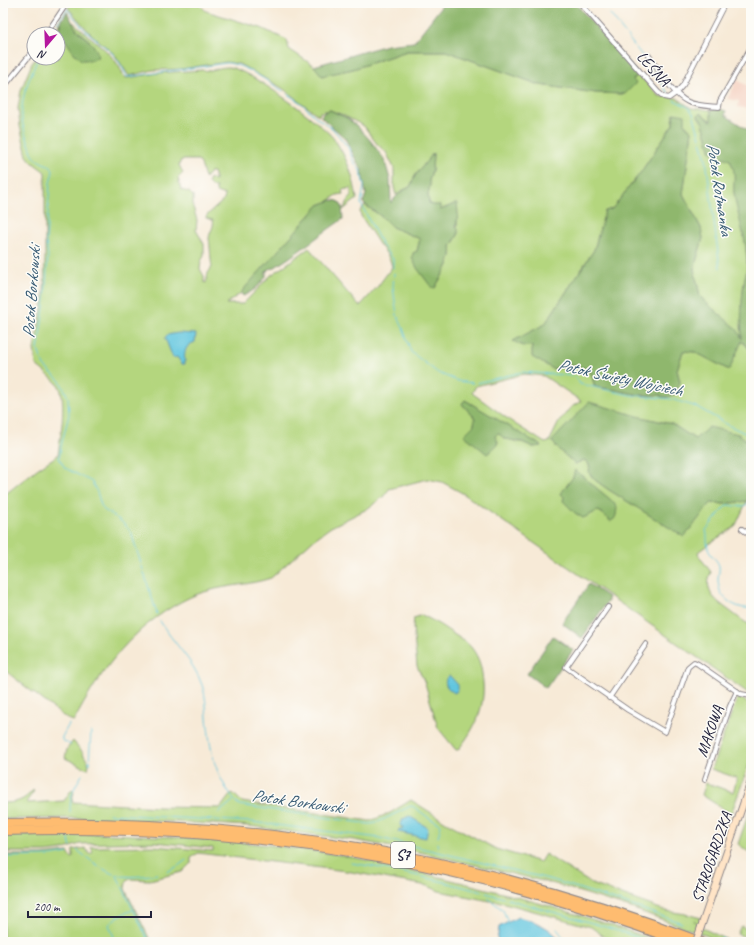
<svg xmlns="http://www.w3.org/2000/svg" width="754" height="945" font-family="Caveat,sans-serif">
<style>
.built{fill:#f5d2c2}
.green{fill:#b4d67e;stroke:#6b7c5c;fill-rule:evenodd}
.forest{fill:#8fb76d;stroke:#586c54}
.water{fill:#62c6df;stroke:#42748d}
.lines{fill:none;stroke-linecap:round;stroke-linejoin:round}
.stream{stroke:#62c6df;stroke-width:1}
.street-casing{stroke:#8c8689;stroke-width:6}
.secondary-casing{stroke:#8c8689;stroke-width:8}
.highway-casing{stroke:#8c8689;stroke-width:10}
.street{stroke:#fff;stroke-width:4}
.secondary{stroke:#ffe4c6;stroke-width:6}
.highway{stroke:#febc70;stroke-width:8}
.secondary-bridge-casing{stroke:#8c8689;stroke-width:8;stroke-linecap:butt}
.secondary-bridge{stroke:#ffe4c6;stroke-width:6}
.labels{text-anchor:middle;stroke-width:3;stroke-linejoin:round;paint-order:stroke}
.shield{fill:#fdfcf7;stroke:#646373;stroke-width:1}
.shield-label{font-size:15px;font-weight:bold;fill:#22223b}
.street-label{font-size:16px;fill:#22223b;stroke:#fdfcf7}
.water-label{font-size:17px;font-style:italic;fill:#385b74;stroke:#fdfcf7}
</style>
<rect width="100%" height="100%" fill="#fdfcf7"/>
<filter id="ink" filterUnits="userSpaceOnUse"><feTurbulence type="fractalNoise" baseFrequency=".025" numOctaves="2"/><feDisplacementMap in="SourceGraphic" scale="8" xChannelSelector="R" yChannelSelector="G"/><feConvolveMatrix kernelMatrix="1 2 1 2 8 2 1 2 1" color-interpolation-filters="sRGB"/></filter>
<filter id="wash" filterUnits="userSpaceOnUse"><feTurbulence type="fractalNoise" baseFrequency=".012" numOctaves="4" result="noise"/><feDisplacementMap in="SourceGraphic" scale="16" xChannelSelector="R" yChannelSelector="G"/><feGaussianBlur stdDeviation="0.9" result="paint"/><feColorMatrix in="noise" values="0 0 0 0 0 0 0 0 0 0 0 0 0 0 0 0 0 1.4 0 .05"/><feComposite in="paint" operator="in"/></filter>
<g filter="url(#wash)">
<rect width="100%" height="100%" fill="#f7ead7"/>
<path class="built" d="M736 79 751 88V109L738 107 739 101 727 99 734 87 733 84Z"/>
<g class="green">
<path d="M71 3H198L206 11 261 28 287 40 289 49 314 66 323 75 353 69 407 51H446L540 85 596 93 625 94 636 83 633 80 638 74 659 96 677 98 691 108 711 110 712 122 700 113 698 116 703 123 711 152 730 160 735 170 734 192 745 241 747 261V274L744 282 741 325 742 340 751 351V443L738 434 695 439 672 424 641 417 552 441 558 449 575 464 584 460C590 464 590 467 589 473L595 480 609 490 637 507 711 503 723 504 747 501 735 527 710 543 698 552 699 556 711 572C703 592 715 600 730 611 737 616 743 622 751 625V695L464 494 442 482 427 479 389 489 383 497 367 509 331 527 313 540 271 578C250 585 228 585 208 591 195 594 184 600 172 607 126 635 99 674 74 721L67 719 3 669V496L37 469 58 455C60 438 67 402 59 386 57 382 41 369 36 365L34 349 44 299 45 256V172L33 163 27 156 20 126 18 108 21 90 32 63 36 58H58V34H53L61 22 60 28 90 41 77 30 73 24V22C88 37 118 55 123 76L127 78 158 73 203 70 211 71C216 68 223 67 229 67 248 69 322 123 334 139 347 157 354 178 357 199L343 210 351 196V188L342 190 343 194 337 195 327 202 319 205 241 293 226 304H243L270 276 309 248 359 306 361 305 378 286 392 267C390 256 385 252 379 244 373 235 367 225 361 216L360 211 365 205 382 217 392 227 420 239 417 251 435 288C441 276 454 261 451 247L458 235C456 225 458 214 457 203L440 210 429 203 428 195 430 185 429 181 432 170 433 154 415 176 410 187 403 190 396 195 394 188V168L386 152 377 144 364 126 343 115 330 110 320 112 319 116 282 88 239 64 226 62 181 69 153 70 129 76 115 55 90 33 68 8ZM674 113 692 131 683 194 701 228 703 238 694 269 700 296 705 302 729 370 695 352 683 351 677 370 680 382 661 395H640L611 389 595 387 590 370 575 365 553 369 533 357 532 346 514 341 545 324 594 250 605 211 612 209 641 172 673 124ZM181 160H198L201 164 205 178 210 172H213L215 178V181L210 178 208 183 212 187H216V192L225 195 224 200 206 216V218L213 220C215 227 209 232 209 239 210 243 211 265 212 267L208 273 206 283 204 282V276L200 269 201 261 204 256V244L196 230 197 220 193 207V196L189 192 181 190 178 178 183 173 179 165ZM524 374 544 376 581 401 570 408 559 422 549 442 545 443 515 424 472 393 476 386ZM465 400 541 446 533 447 522 442H516L498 433 495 436 498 442 496 446 487 454 474 425 475 418 462 404Z"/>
<path d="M422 615C435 621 446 629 458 637 462 640 467 642 470 646 477 654 481 664 482 674 487 704 477 726 458 750H456L438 728 425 683 417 666 413 627 414 618Z"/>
<path d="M741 698 751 706V759L731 814 702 795 706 783 733 792 737 778 711 769 737 699Z"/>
<path d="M73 741 81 750 89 764 88 769 65 758 67 749Z"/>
<path d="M72 789 74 791 72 802 160 807 220 808C225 803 227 797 233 793L242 802 370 821 390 813 411 800 446 822 496 849 540 862 545 854 592 884 666 911 686 914 701 918 698 926 694 920 698 926 732 942H724L631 908 555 884 424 853 354 840 248 826 177 822 81 818 3 819V803C16 803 24 801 33 790L34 791 27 801 28 803 64 801Z"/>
<path d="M751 806V854L738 844Z"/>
<path d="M79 833C170 836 261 841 351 857 380 862 410 870 439 877 514 895 588 916 660 942H612L591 927 497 901H490L439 891 428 886 346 871 198 853 191 858V863L182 872 150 880 128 879 126 883 125 889 151 942H3V855H42L68 852 71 858H73V850L85 848 90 854 93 852 91 847 154 846 213 851V848L154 842 109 843 80 844 62 850 46 852H3V835Z"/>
<path d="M741 926 751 931 749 938 737 934Z"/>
</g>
<g class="forest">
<path d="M444 3H575L638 74 633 80 636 83 625 94 596 93 540 85 446 51H407L353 69 322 76 314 66 387 45 414 42Z"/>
<path d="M67 12C71 18 73 26 78 31 86 39 94 43 98 54L97 58 92 60H81L74 53 60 32 59 30 61 26V22Z"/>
<path d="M720 109 726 111 725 115 751 132V351L742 341 729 370 695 352 683 351 677 370 680 382 676 394 668 397H661V395H640L611 389 595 387 590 370 575 365 553 369 532 357V346H523L513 341 545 324 594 250 605 211 612 209 641 172 673 124 674 113 685 115V125L692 131 683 194 701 228 703 238 694 269 700 296 705 302 737 329 742 339C741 321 741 302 744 283 745 276 747 271 747 262 747 239 737 216 734 193 733 178 737 175 730 160L711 152 703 123 698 116 700 113 711 121V110Z"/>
<path d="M330 110 347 118 356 125 370 140 384 159 390 179 391 203C397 195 401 191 410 187L415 176 433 153 432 170 429 181 430 185 428 195 429 203 433 205H440V210L457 203 458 214 456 227 458 229V235L451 246C454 261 441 276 435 288H432L417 268 412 258 413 253 417 251 420 239 392 227 382 217 363 203 366 194 361 168 357 162 345 138 321 117 323 113Z"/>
<path d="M332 200 338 201 342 206 343 219C319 235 297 254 272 269L270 268 266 272V276C261 284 253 292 243 296L241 293 243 290 319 205Z"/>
<path d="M465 400 542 446 533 447 522 442 505 439 498 433 495 436 498 442 496 446 487 454 464 435 474 425 475 418 462 404Z"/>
<path d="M589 402 641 417 672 424 695 439 709 427 738 434 751 443V495L747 501 723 504 711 503 684 537 609 490 595 480 589 473C590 467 590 463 584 460L575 464 558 449 552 441Z"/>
<path d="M575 470 611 500 617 507C616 513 617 520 610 521L603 514 598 511 583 518 575 513 563 501 564 497 561 494 562 492 573 477Z"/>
<path d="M589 584 608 597V601L582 638 562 623Z"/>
<path d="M553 636 573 650 546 688 527 674Z"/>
</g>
<g class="water">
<path d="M178 333 196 334 195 342C184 346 184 353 185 364H182L177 357 173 358 165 338 167 335Z"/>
<path d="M448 676H450L458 685V689L455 693C448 690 442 683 448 676Z"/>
<path d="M409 816 428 828 426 838 398 832 399 829H402L403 827 400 826 403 819Z"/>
<path d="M518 917C535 921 551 927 561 942H497L499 927Z"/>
</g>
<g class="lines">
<g class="stream">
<path d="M610 8 617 3"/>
<path d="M610 14 643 57"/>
<path d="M57 23 67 9 84 29 112 53 121 65 127 77 228 63C248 66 266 81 283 91"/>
<path d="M50 34 53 29"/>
<path d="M38 58C29 80 18 101 23 125 25 135 30 145 33 155 37 161 43 163 51 166L53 171 50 183 46 242 48 255 45 299 38 350 44 366 60 381 68 397 69 415 61 446 59 458 65 468 92 482 97 492 101 505 104 510 121 521 131 532 157 614"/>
<path d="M646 61 668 93"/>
<path d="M287 94 301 103 317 118 333 129 348 147 354 163 360 170 364 186 361 204 382 245 393 259V268"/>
<path d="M674 100 688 107 693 113 706 159 720 268"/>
<path d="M394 273 393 287 397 315 403 328 411 352 438 373 458 381 473 383"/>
<path d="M477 383 522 372 565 375 576 377 580 384 630 395 671 399 697 407 730 426 751 436"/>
<path d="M751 501C744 509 737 506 728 505L724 508 706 530C708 536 706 541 708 548 709 555 718 560 719 566 720 570 718 575 718 579 718 582 719 588 720 591 725 602 740 610 751 608"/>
<path d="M160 621C173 643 194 661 202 685 206 696 206 707 207 718 210 745 212 764 226 788 230 794 233 800 239 805L370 824 376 823 411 806 414 807 429 818 441 825 438 837"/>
<path d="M69 724 62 737V740L71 745"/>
<path d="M89 764 91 732"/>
<path d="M70 812C70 796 73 789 82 775"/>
<path d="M109 814 252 822 380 838 553 880 621 902 682 923"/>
<path d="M217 814 233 801"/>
<path d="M69 839 70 845 71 846"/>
<path d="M437 843 438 847"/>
<path d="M77 850C86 857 105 872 116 875 127 878 146 876 157 874"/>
<path d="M3 857 50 856 68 853"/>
<path d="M351 863C405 871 458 885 511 900 558 914 605 925 651 942"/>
<path d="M167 872 178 866 186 860"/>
<path d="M117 876 149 942"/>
<path d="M488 898 503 910 508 922"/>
<path d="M557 929 567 942"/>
<path d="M721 938 732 942"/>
<path d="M116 942 109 925C114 917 125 913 133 910"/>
</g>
</g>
</g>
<g filter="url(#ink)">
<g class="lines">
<defs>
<g id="street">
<path d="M580 3 658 92 664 97 669 98 676 93 683 85 725 3"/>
<path d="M46 34 67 3"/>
<path d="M649 56C659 70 673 95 688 102 697 106 709 106 719 107L720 101 751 47"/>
<path d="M744 59 751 63"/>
<path d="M3 88 34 50"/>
<path d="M742 529 751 536"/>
<path d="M608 607 566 667 628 710 665 732 688 667 694 662 698 664 741 694 751 696"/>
<path d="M609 698 646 644"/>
<path d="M705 779 730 706 737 691"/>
</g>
<path id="secondary" d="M701 927 751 781"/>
<g id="highway">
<path d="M3 823C247 817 474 854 702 942"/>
<path d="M3 831C78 829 154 830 229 837 383 850 536 888 681 942"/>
</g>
</defs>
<use href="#street" class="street-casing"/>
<use href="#secondary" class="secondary-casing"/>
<use href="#highway" class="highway-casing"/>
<use href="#street" class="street"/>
<use href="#secondary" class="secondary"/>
<use href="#highway" class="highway"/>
<defs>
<path id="secondary-bridge" d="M696 942 701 927"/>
</defs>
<use href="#secondary-bridge" class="secondary-bridge-casing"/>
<use href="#secondary-bridge" class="secondary-bridge"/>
</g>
</g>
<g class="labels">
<rect class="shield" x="391" y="842" width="24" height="26" rx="3"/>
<g class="shield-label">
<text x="403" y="860">S7</text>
</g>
<g class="street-label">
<text transform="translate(654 68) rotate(48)" y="6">LEŚNA</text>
<text transform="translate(709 731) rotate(-71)" y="6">MAKOWA</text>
<text transform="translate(711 857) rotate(-71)" y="6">STAROGARDZKA</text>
</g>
<g class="water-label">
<text transform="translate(720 189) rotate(81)" y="6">Potok Rotmanka</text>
<text transform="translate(31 292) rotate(-86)" y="6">Potok Borkowski</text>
<text transform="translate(620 377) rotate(12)" y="6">Potok Święty Wojciech</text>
<text transform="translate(298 801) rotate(8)" y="6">Potok Borkowski</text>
</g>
</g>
<rect width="754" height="945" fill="none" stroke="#fdfcf7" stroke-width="16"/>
<g transform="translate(46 46) rotate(199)"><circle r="19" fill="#fdfcf7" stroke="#a5a5ac"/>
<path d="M0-3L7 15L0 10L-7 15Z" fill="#b5179e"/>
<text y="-6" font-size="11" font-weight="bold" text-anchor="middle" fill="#22223b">N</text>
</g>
<path d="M28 911v6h123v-6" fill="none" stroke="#22223b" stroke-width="2"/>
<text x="34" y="911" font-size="12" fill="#22223b" stroke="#fdfcf7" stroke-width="3" paint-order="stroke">200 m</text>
</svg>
